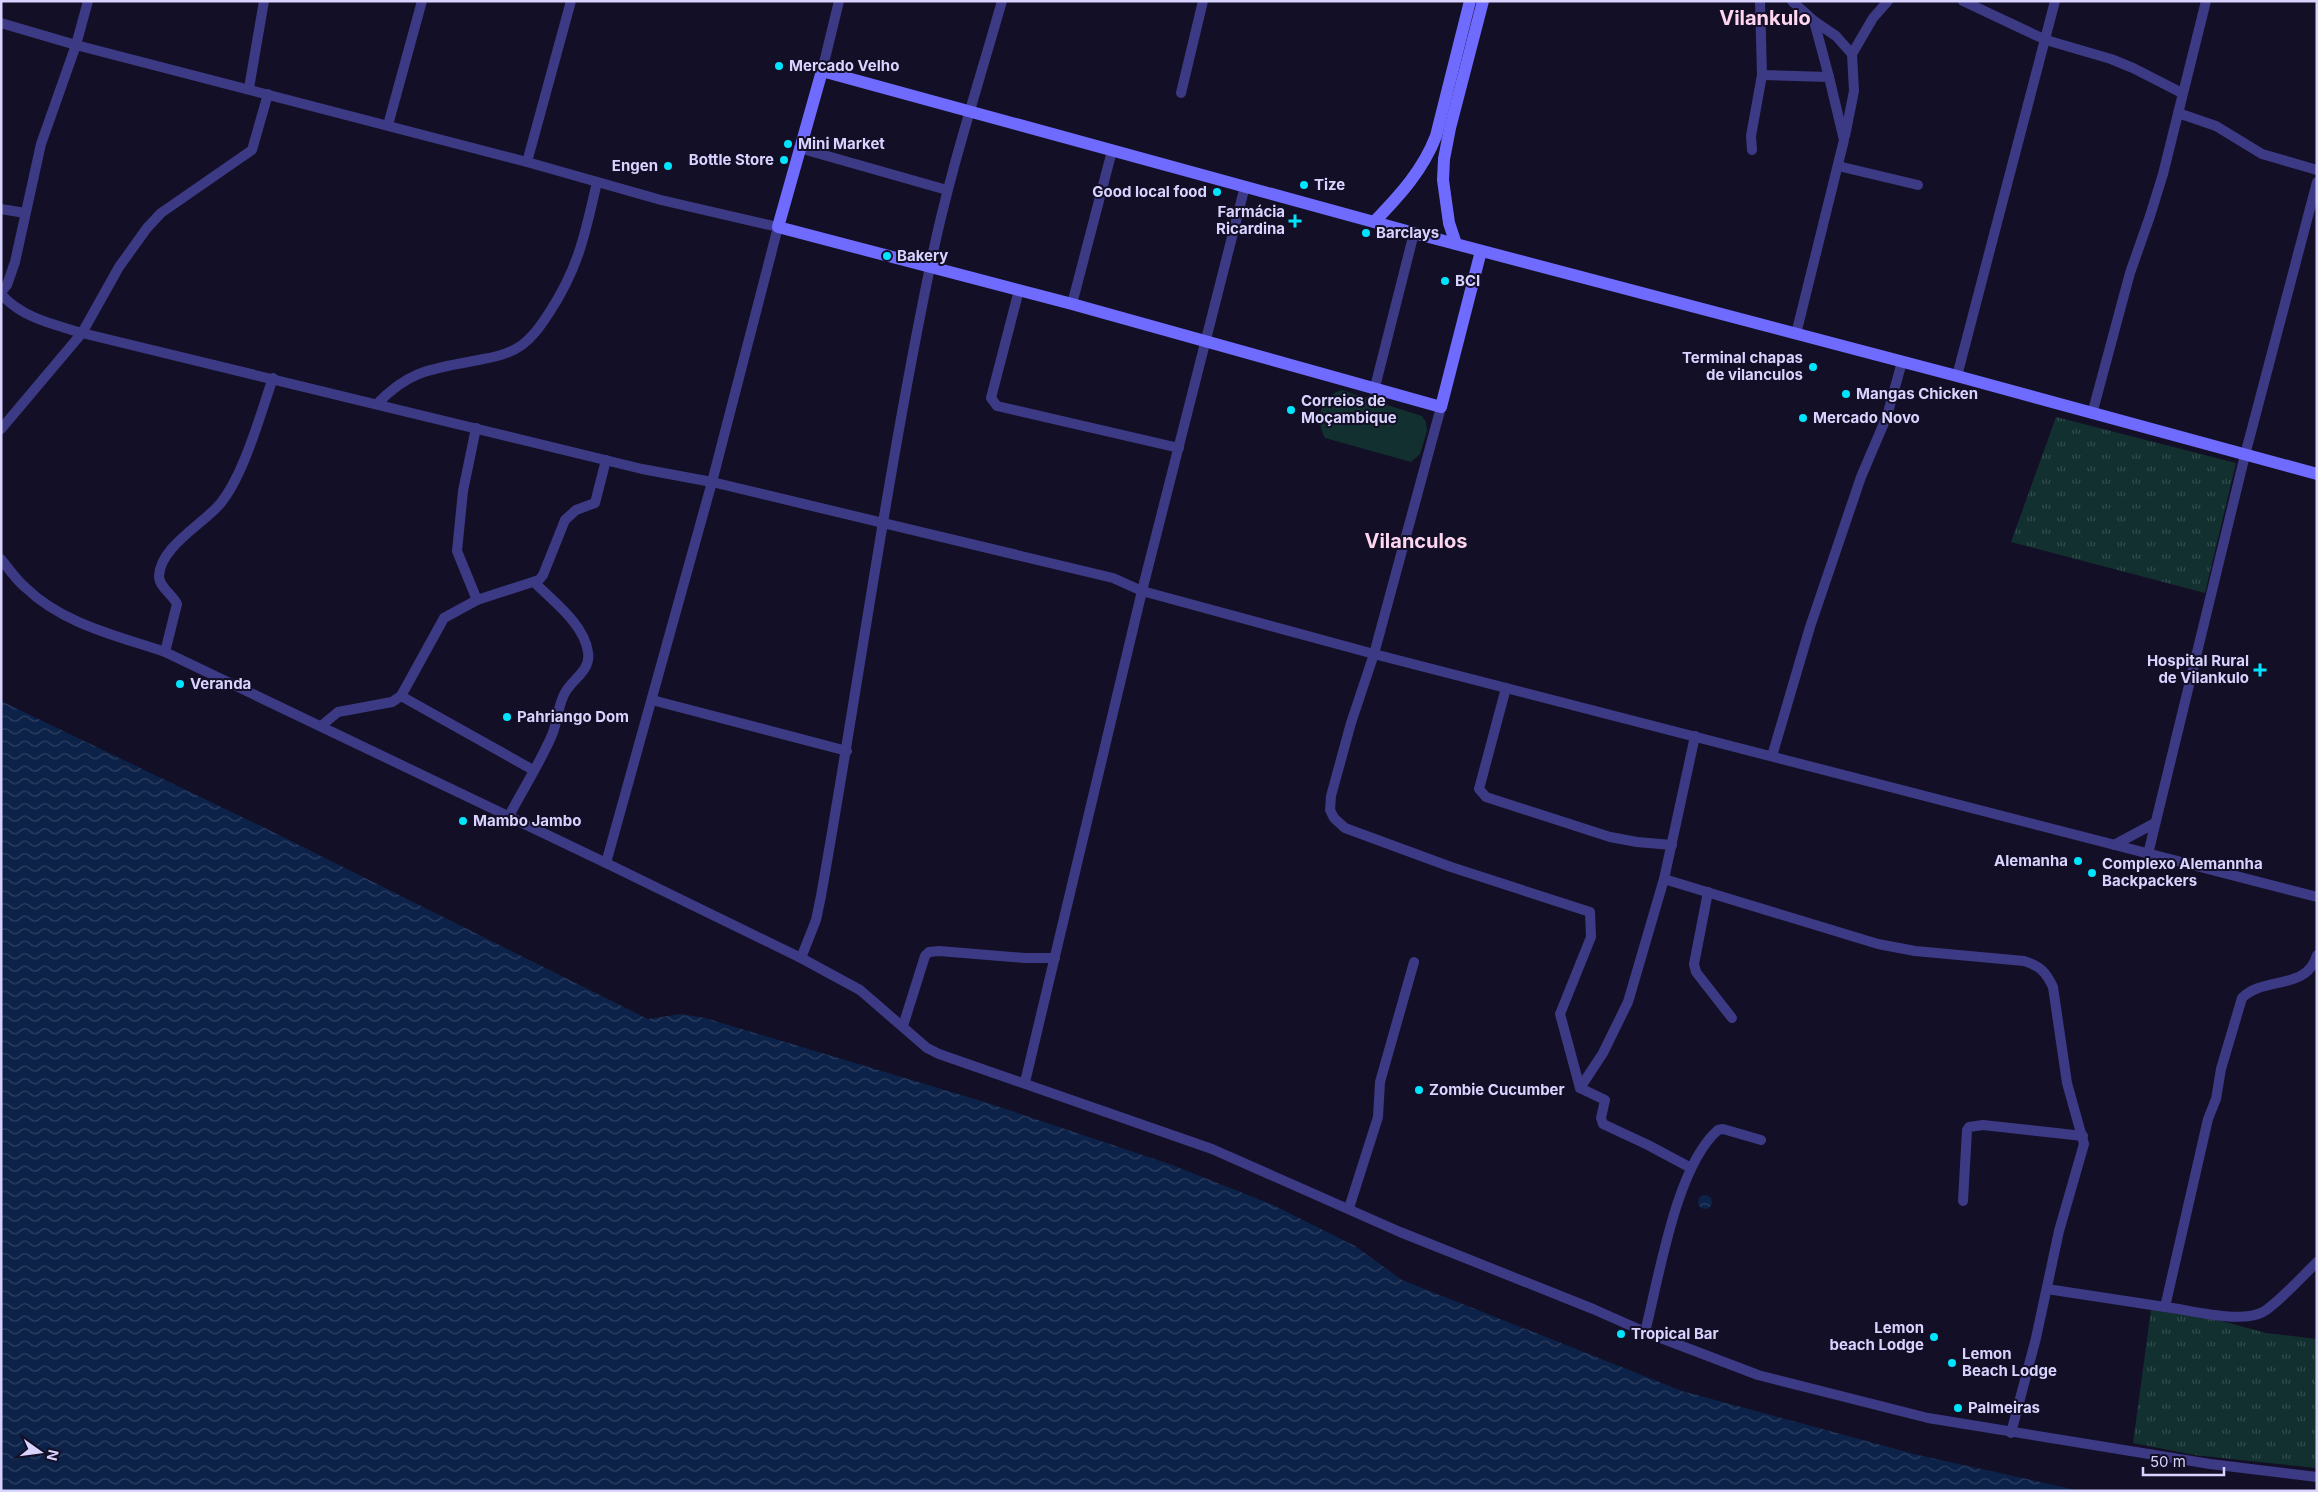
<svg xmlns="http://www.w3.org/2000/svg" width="2318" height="1492" font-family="Inter,sans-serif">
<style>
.park{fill:url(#park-tufts)}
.garden{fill:#12302f}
.water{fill:url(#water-waves)}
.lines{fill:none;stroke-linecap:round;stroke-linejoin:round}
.street{stroke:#3d3a85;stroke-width:10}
.secondary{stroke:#6f6bff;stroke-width:12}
.poi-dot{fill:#00e5ff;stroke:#130f26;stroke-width:2}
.labels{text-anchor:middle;stroke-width:4;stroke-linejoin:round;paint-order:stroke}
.poi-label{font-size:15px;font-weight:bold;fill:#d9d4ff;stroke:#130f26;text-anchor:start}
.district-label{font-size:20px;font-weight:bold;fill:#ffd6f0;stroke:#130f26}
</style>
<defs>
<pattern id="park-tufts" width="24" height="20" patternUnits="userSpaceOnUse" patternTransform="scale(1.25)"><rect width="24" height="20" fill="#12302f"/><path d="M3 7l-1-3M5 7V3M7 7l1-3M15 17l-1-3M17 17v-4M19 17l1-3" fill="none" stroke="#344d4e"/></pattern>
<pattern id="water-waves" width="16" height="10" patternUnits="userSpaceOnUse" patternTransform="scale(1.25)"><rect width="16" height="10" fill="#0c2248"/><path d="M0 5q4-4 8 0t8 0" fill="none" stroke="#2f4163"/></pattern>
</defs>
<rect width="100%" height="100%" fill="#130f26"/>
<g class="park">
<path d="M2056 417 2236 463 2205 593 2011 542Z"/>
<path d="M2152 1302 2266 1333 2317 1339V1468L2194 1455 2133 1443Z"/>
</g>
<path class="garden" d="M1342 390 1365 398 1371 394 1386 399 1387 405 1422 416 1426 422 1427 431 1420 454 1411 462 1325 438C1315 419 1320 396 1342 390Z"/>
<g class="water">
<path d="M1 701 265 828 648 1019 681 1014 705 1018 988 1103 1172 1165 1273 1205 1355 1246 1402 1280 1682 1391 1918 1455 2081 1491H1Z"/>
<circle cx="1705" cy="1202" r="7"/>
</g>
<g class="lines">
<g class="street">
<path d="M1760 1 1762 75 1829 77 1844 140 1796 334"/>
<path d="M1792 1 1814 21 1829 77"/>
<path d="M1963 1 2046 40 2111 59 2133 68 2182 93"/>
<path d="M1814 21 1836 36 1852 54"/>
<path d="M1 23 76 45 88 1"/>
<path d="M822 71 839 1"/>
<path d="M249 88 264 1"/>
<path d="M1181 93 1203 1"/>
<path d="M2178 113 2216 126 2262 154 2317 170"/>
<path d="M388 125 422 1"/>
<path d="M1845 136 1854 91 1852 54 1873 18 1888 1"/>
<path d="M799 148 947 190"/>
<path d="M1752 150 1751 136 1762 75"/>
<path d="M527 162 571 1"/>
<path d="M1838 166 1918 185"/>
<path d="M1 209 25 213"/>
<path d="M1019 290 991 398 997 406 1179 448"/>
<path d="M1 292 7 285 15 262 41 144 76 45 527 162 661 200 778 227 712 482 606 863"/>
<path d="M1 294C22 318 53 324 82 333L642 469 712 482 1113 578 1142 591 1374 654 2317 897"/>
<path d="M1072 304 1112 151"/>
<path d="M1957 376 2055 1"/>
<path d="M1375 387 1414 233"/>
<path d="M377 404C412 367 437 369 483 359 496 357 511 353 522 345 534 336 541 325 549 313 579 267 585 234 597 182"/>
<path d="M1441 407 1374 654 1351 723 1331 796 1330 810 1334 818 1345 828 1451 867 1590 912 1591 937 1560 1014 1580 1088 1605 1100 1601 1118 1603 1124 1648 1145 1691 1168"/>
<path d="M2092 414 2130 273 2150 216 2163 174 2206 1"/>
<path d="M476 428 463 491 457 551 477 600"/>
<path d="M1 429 82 333 119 267 147 228 161 213 252 150 268 94"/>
<path d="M1 559C9 569 16 580 26 588 63 624 118 636 165 652L606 863 801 958 860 990 927 1048 939 1054 1212 1149 1400 1232 1593 1309 1645 1332 1758 1375 1928 1418 2210 1464 2317 1477"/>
<path d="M165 652 177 604C172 594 159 587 159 576 160 547 203 524 220 504 244 475 260 415 273 378"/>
<path d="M1506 688 1479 789 1486 797 1610 837 1637 842 1672 845"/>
<path d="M401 696 533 770"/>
<path d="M652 700 847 751"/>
<path d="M321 726 338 712 392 702 401 696 444 618 477 600 539 580 543 575 565 520 576 510 595 503 606 460"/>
<path d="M1772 756 1810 627 1861 477 1887 416 1902 362"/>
<path d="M509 816C523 789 540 763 552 735 558 721 558 703 566 691 574 678 591 670 588 652 584 624 554 602 535 583"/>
<path d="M2114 845 2155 823"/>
<path d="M2148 854 2245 455 2317 182"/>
<path d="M1664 879 1878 944 1915 951 2024 961C2040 966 2046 972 2053 987L2067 1083 2084 1144 2059 1231 2036 1338 2011 1433"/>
<path d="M1708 892 1694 964 1696 972 1732 1018"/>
<path d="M801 958 816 920 821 896C858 687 887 475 930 267 948 177 977 89 1002 1"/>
<path d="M903 1026 925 956 929 952 939 951 1025 958H1055"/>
<path d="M1025 1082 1142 591 1245 186"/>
<path d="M1580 1088 1603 1053 1628 1002 1664 879 1695 736"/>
<path d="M1963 1201 1967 1130 1969 1127 1983 1125 2083 1136"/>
<path d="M1349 1208 1378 1117 1380 1082 1414 962"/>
<path d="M2047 1289 2165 1307 2208 1119 2216 1099 2221 1069 2242 998C2263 976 2307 991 2317 955"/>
<path d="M2165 1307C2191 1310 2240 1324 2263 1312 2277 1304 2304 1275 2317 1262"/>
<path d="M1645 1332C1659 1278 1676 1166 1718 1130L1723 1129 1761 1140"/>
</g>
<g class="secondary">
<path d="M1375 221C1400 195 1423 170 1436 136L1470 1"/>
<path d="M1456 244 1449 223 1443 180 1444 159 1450 128 1483 1"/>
<path d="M1481 251 1441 407 1072 304 778 227 822 71 1414 233 1957 376 2317 474"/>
</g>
</g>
<g class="poi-dot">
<circle cx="779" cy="66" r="5"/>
<circle cx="788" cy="144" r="5"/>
<circle cx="784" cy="160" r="5"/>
<circle cx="668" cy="166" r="5"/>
<circle cx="1304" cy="185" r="5"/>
<circle cx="1217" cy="192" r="5"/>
<path d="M1292.5 213.5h5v5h5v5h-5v5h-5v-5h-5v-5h5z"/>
<circle cx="1366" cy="233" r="5"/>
<circle cx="887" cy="256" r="5"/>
<circle cx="1445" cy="281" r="5"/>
<circle cx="1813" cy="367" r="5"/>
<circle cx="1846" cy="394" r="5"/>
<circle cx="1291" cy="410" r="5"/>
<circle cx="1803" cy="418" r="5"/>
<path d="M2257.5 662.5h5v5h5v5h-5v5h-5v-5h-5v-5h5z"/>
<circle cx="180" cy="684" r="5"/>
<circle cx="507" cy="717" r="5"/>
<circle cx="463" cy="821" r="5"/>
<circle cx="2078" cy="861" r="5"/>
<circle cx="2092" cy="873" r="5"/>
<circle cx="1419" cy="1090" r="5"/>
<circle cx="1621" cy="1334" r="5"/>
<circle cx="1934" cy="1337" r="5"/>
<circle cx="1952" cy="1363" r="5"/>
<circle cx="1958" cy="1408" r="5"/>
</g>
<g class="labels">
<g class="poi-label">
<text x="789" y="71">Mercado Velho</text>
<text x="798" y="149">Mini Market</text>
<text x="774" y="165" text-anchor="end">Bottle Store</text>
<text x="658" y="171" text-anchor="end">Engen</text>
<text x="1314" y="190">Tize</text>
<text x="1207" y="197" text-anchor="end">Good local food</text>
<text x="1285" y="217" text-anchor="end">Farmácia<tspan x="1285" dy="17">Ricardina</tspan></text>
<text x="1376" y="238">Barclays</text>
<text x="897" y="261">Bakery</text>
<text x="1455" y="286">BCI</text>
<text x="1803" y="363" text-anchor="end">Terminal chapas<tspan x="1803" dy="17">de vilanculos</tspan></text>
<text x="1856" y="399">Mangas Chicken</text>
<text x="1301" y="406">Correios de<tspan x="1301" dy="17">Moçambique</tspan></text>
<text x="1813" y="423">Mercado Novo</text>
<text x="2249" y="666" text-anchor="end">Hospital Rural<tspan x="2249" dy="17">de Vilankulo</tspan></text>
<text x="190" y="689">Veranda</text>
<text x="517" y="722">Pahriango Dom</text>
<text x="473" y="826">Mambo Jambo</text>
<text x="2068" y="866" text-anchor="end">Alemanha</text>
<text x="2102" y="869">Complexo Alemannha<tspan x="2102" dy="17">Backpackers</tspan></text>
<text x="1429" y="1095">Zombie Cucumber</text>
<text x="1924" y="1333" text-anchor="end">Lemon<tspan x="1924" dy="17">beach Lodge</tspan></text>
<text x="1631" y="1339">Tropical Bar</text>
<text x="1962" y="1359">Lemon<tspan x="1962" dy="17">Beach Lodge</tspan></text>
<text x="1968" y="1413">Palmeiras</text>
</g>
<g class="district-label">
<text x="1765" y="25">Vilankulo</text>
<text x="1416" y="548">Vilanculos</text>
</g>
</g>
<rect width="2318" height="1492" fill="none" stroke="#d9d4ff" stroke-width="5"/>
<g transform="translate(40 1452) rotate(104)" stroke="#130f26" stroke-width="4" paint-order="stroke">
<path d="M0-4L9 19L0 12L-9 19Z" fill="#d9d4ff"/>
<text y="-8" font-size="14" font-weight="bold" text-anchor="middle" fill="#d9d4ff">N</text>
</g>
<path d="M2143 1467v8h81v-8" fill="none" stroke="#d9d4ff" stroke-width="2.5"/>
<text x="2150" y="1467" font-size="15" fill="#d9d4ff" stroke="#130f26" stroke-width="4" paint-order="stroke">50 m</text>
</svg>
